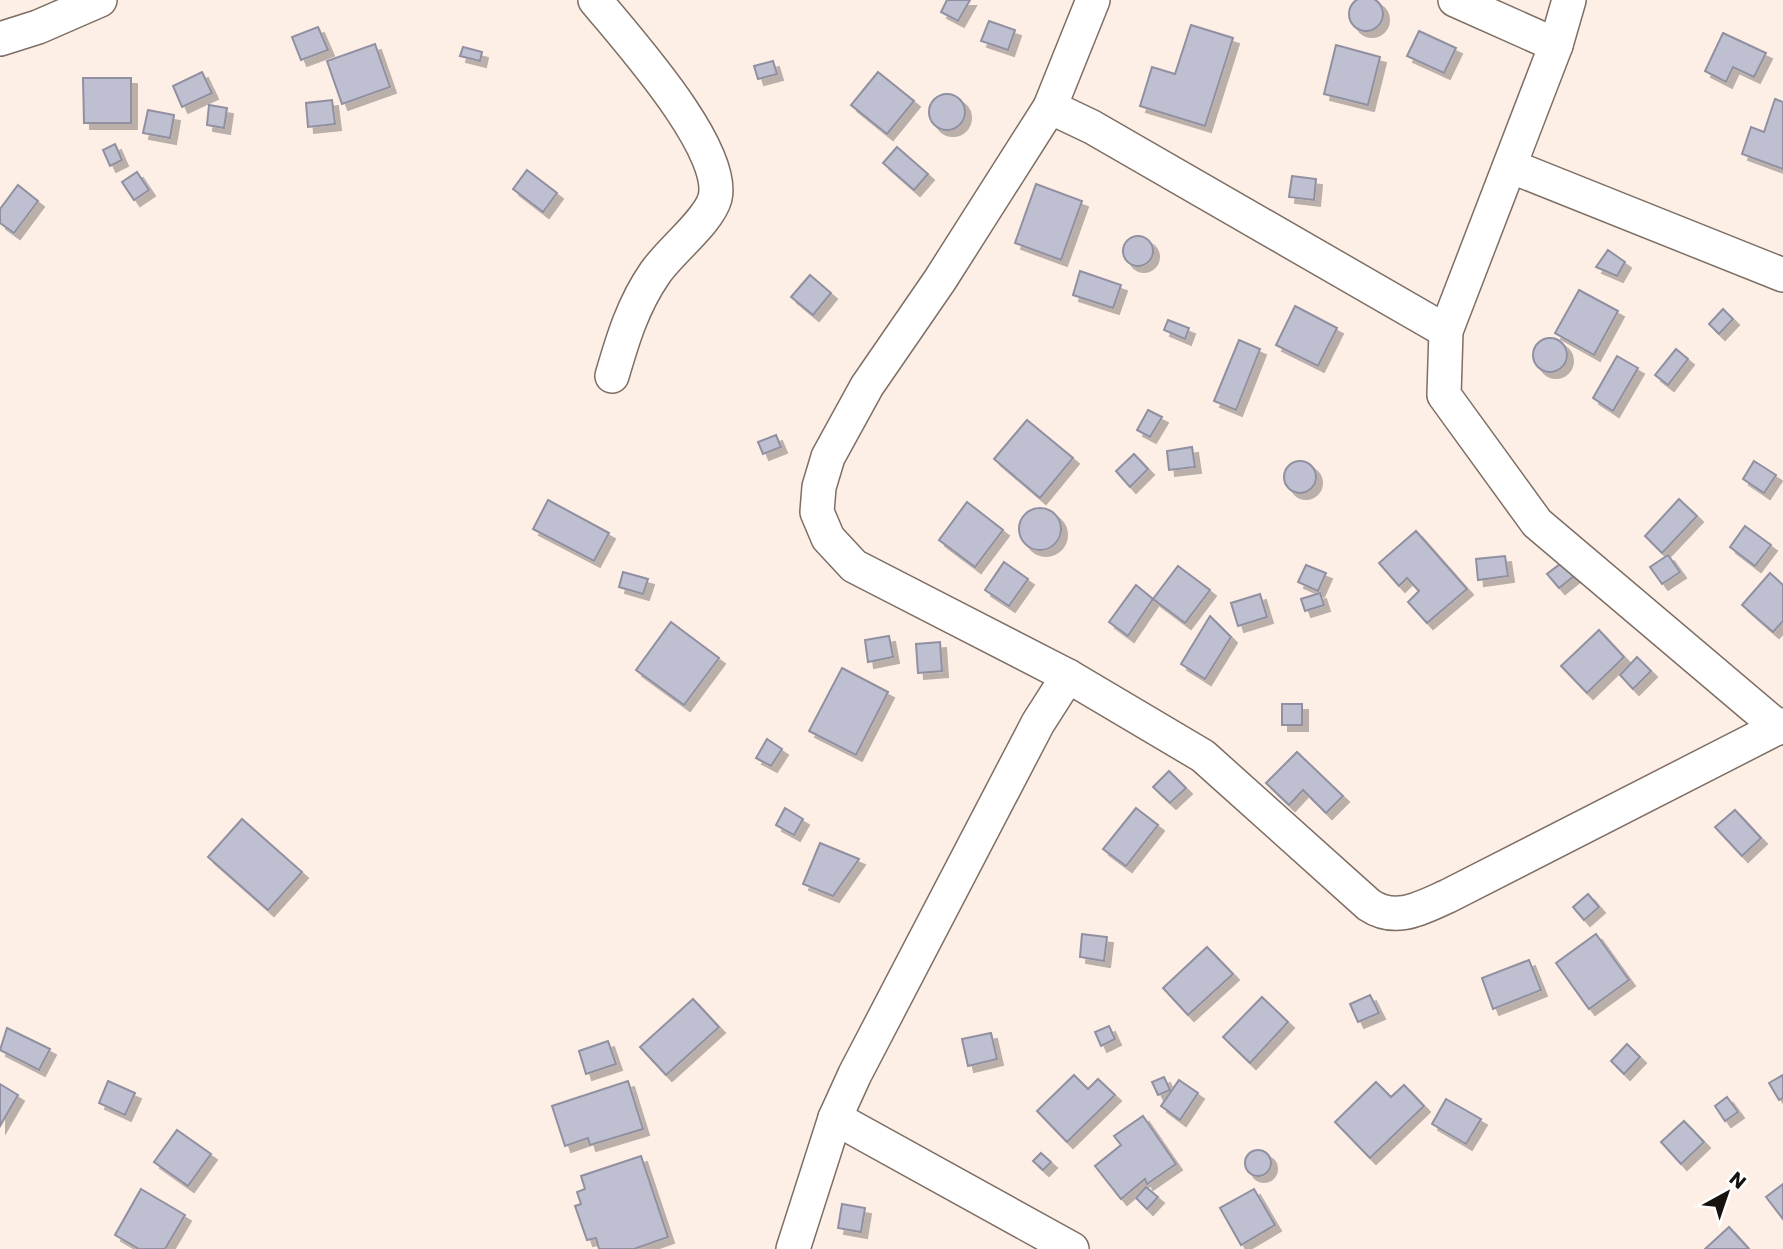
<svg xmlns="http://www.w3.org/2000/svg" width="1783" height="1249" font-family="Poppins,sans-serif">
<style>
.building{fill:#bebfd0;stroke:#9090a0;stroke-width:2;filter:url(#shadow)}
.lines{fill:none;stroke-linecap:round;stroke-linejoin:round}
.minor-casing{stroke:#7e6f65;stroke-width:36}
.minor{stroke:#fff;stroke-width:33}
</style>
<defs>
<filter id="shadow"><feDropShadow dx="6" dy="6" stdDeviation="0" flood-color="#0004"/></filter>
</defs>
<rect width="100%" height="100%" fill="#fdeee6"/>
<g class="building">
<circle cx="1366" cy="14" r="17"/>
<path d="M947 0H970L958 21 941 12Z"/>
<path d="M989 21 1015 30 1008 50 981 41Z"/>
<path d="M1191 25 1233 38 1205 126 1140 106 1152 67 1175 74Z"/>
<path d="M318 27 328 50 301 60 292 37Z"/>
<path d="M1419 31 1456 48 1444 73 1407 56Z"/>
<path d="M1723 33 1766 53 1754 77 1733 67 1726 82 1705 71Z"/>
<path d="M375 44 390 87 342 104 327 61Z"/>
<path d="M1336 45 1380 57 1368 105 1324 94Z"/>
<path d="M463 47 482 52 480 61 460 56Z"/>
<path d="M773 61 777 74 758 79 754 66Z"/>
<path d="M202 72 212 93 182 107 173 86Z"/>
<path d="M878 72 914 101 887 134 851 105Z"/>
<path d="M83 78H131V123H84Z"/>
<circle cx="947" cy="112" r="18"/>
<path d="M1775 99 1783 102V169L1742 154 1751 127 1764 132Z"/>
<path d="M332 100 335 124 308 127 306 103Z"/>
<path d="M209 105 227 108 224 128 207 125Z"/>
<path d="M148 110 174 115 170 138 143 133Z"/>
<path d="M115 144 122 160 110 166 103 150Z"/>
<path d="M897 147 928 174 914 190 883 163Z"/>
<path d="M527 170 557 193 543 212 513 189Z"/>
<path d="M137 172 149 190 134 200 122 182Z"/>
<path d="M1292 176 1316 179 1314 200 1289 197Z"/>
<path d="M1036 184 1082 201 1061 260 1015 243Z"/>
<path d="M18 185 38 201 14 233 0 223V209Z"/>
<circle cx="1138" cy="251" r="15"/>
<path d="M1608 250 1625 262 1617 276 1596 267Z"/>
<path d="M1080 271 1121 285 1113 308 1073 295Z"/>
<path d="M810 275 831 293 813 315 791 297Z"/>
<path d="M1579 290 1618 311 1594 355 1555 333Z"/>
<path d="M1295 306 1337 328 1318 366 1276 345Z"/>
<path d="M1723 309 1733 319 1719 334 1709 324Z"/>
<path d="M1168 320 1189 328 1185 339 1164 330Z"/>
<circle cx="1550" cy="355" r="17"/>
<path d="M1239 340 1260 349 1236 410 1214 401Z"/>
<path d="M1676 349 1688 359 1668 385 1655 375Z"/>
<path d="M1617 356 1638 368 1613 411 1593 398Z"/>
<path d="M1148 410 1162 417 1150 437 1137 430Z"/>
<path d="M1027 420 1073 458 1040 498 994 459Z"/>
<path d="M776 435 781 447 763 454 758 442Z"/>
<path d="M1192 447 1195 467 1169 470 1167 451Z"/>
<path d="M1134 454 1148 469 1130 487 1116 471Z"/>
<path d="M1754 461 1776 475 1764 493 1743 479Z"/>
<circle cx="1300" cy="477" r="16"/>
<path d="M1679 499 1697 516 1662 553 1645 536Z"/>
<path d="M548 500 609 533 594 561 533 529Z"/>
<path d="M967 502 1003 530 975 567 939 540Z"/>
<circle cx="1040" cy="529" r="21"/>
<path d="M1745 526 1771 545 1755 566 1730 547Z"/>
<path d="M1416 531 1467 589 1427 623 1408 602 1419 591 1407 578 1399 586 1379 563Z"/>
<path d="M1668 555 1680 572 1662 584 1650 567Z"/>
<path d="M1505 556 1508 576 1478 580 1476 559Z"/>
<path d="M1568 558 1579 572 1559 588 1547 574Z"/>
<path d="M1004 562 1028 579 1009 606 985 590Z"/>
<path d="M1306 565 1326 573 1318 591 1298 582Z"/>
<path d="M1178 566 1210 590 1185 623 1153 599Z"/>
<path d="M623 572 648 579 643 594 619 587Z"/>
<path d="M1770 573 1783 585V621L1773 632 1742 605Z"/>
<path d="M1136 585 1153 599 1128 636 1109 622Z"/>
<path d="M1320 593 1324 605 1305 611 1301 599Z"/>
<path d="M1260 594 1267 617 1238 626 1231 603Z"/>
<path d="M1210 616 1231 637 1205 679 1181 664Z"/>
<path d="M671 622 719 658 684 705 636 670Z"/>
<path d="M1599 630 1624 657 1587 693 1561 666Z"/>
<path d="M889 636 893 657 868 662 865 640Z"/>
<path d="M940 642 942 671 918 673 916 644Z"/>
<path d="M1637 657 1651 671 1633 689 1620 675Z"/>
<path d="M842 668 888 692 856 755 809 731Z"/>
<rect x="1282" y="704" width="20" height="21"/>
<path d="M767 739 782 749 771 766 756 758Z"/>
<path d="M1297 752 1343 796 1326 813 1303 790 1289 805 1266 783Z"/>
<path d="M1169 771 1186 788 1170 803 1153 787Z"/>
<path d="M785 808 803 819 794 835 776 825Z"/>
<path d="M1136 808 1158 825 1126 866 1103 849Z"/>
<path d="M1735 810 1761 838 1742 856 1715 827Z"/>
<path d="M242 819 302 872 268 910 208 857Z"/>
<path d="M820 843 859 859 833 896 803 884Z"/>
<path d="M1588 894 1599 907 1584 920 1573 907Z"/>
<path d="M1082 934 1107 937 1104 961 1080 957Z"/>
<path d="M1596 934 1629 980 1589 1009 1556 963Z"/>
<path d="M1207 947 1233 974 1188 1015 1163 988Z"/>
<path d="M1529 960 1541 990 1493 1009 1482 978Z"/>
<path d="M1370 995 1379 1013 1358 1022 1350 1004Z"/>
<path d="M1262 997 1288 1022 1250 1063 1223 1037Z"/>
<path d="M693 999 719 1027 666 1075 640 1047Z"/>
<path d="M1109 1026 1115 1039 1101 1046 1095 1032Z"/>
<path d="M7 1028 50 1049 39 1070 0 1050Z"/>
<path d="M991 1033 997 1059 968 1066 962 1039Z"/>
<path d="M608 1041 616 1064 586 1074 579 1051Z"/>
<path d="M1627 1044 1640 1057 1624 1074 1611 1061Z"/>
<path d="M1074 1075 1088 1089 1098 1079 1115 1095 1067 1142 1037 1111Z"/>
<path d="M1783 1075V1098L1779 1100 1769 1083Z"/>
<path d="M1164 1077 1170 1090 1158 1095 1152 1082Z"/>
<path d="M1179 1080 1198 1093 1180 1120 1161 1106Z"/>
<path d="M108 1081 135 1093 125 1115 99 1103Z"/>
<path d="M628 1081 643 1129 590 1145 588 1138 565 1146 552 1106Z"/>
<path d="M1376 1082 1391 1097 1404 1085 1424 1106 1370 1158 1335 1122Z"/>
<path d="M0 1084 18 1095 0 1126Z"/>
<path d="M1727 1097 1738 1112 1725 1121 1715 1106Z"/>
<path d="M1446 1099 1481 1119 1466 1144 1432 1124Z"/>
<path d="M1143 1116 1176 1164 1147 1184 1145 1179 1121 1199 1095 1166 1121 1145 1114 1136Z"/>
<path d="M1684 1121 1704 1142 1681 1164 1661 1142Z"/>
<path d="M177 1130 211 1154 188 1186 154 1162Z"/>
<circle cx="1258" cy="1163" r="13"/>
<path d="M1041 1153 1051 1162 1043 1170 1033 1161Z"/>
<path d="M641 1156 668 1237 634 1249H599L596 1238 587 1240 575 1206 581 1204 577 1192 585 1189 581 1176Z"/>
<path d="M1783 1184V1219L1766 1197Z"/>
<path d="M1146 1187 1158 1197 1147 1209 1136 1198Z"/>
<path d="M141 1189 185 1215 165 1249H139L115 1235Z"/>
<path d="M1254 1189 1275 1225 1241 1245 1220 1208Z"/>
<path d="M842 1204 865 1208 861 1232 838 1228Z"/>
<path d="M1729 1227 1749 1249H1705Z"/>
</g>
<g class="lines">
<defs>
<g id="minor">
<path d="M595 0C626 38 727 149 715 198 709 221 670 251 655 273 633 305 623 338 612 376"/>
<path d="M1093 0 1050 107 940 280 867 386 828 457 819 487 817 512 828 538 854 566 1068 676 1203 756 1369 905C1396 923 1421 908 1448 896L1783 725"/>
<path d="M1455 0 1556 45"/>
<path d="M1569 0 1556 45 1446 331 1444 395 1537 523 1779 728"/>
<path d="M0 39 38 27 100 0"/>
<path d="M1050 107 1092 127 1446 331"/>
<path d="M1510 166 1783 275"/>
<path d="M835 1118 1072 1249"/>
<path d="M793 1249 835 1118 855 1074 1038 723 1068 676"/>
</g>
</defs>
<use href="#minor" class="minor-casing"/>
<use href="#minor" class="minor"/>
</g>
<g transform="translate(1727 1193) rotate(40)" stroke="#ffffff" stroke-width="5" paint-order="stroke">
<path d="M0-5L12 26L0 18L-12 26Z" fill="#18120e"/>
<text y="-10" font-size="19" font-weight="bold" text-anchor="middle" fill="#18120e">N</text>
</g>
</svg>
